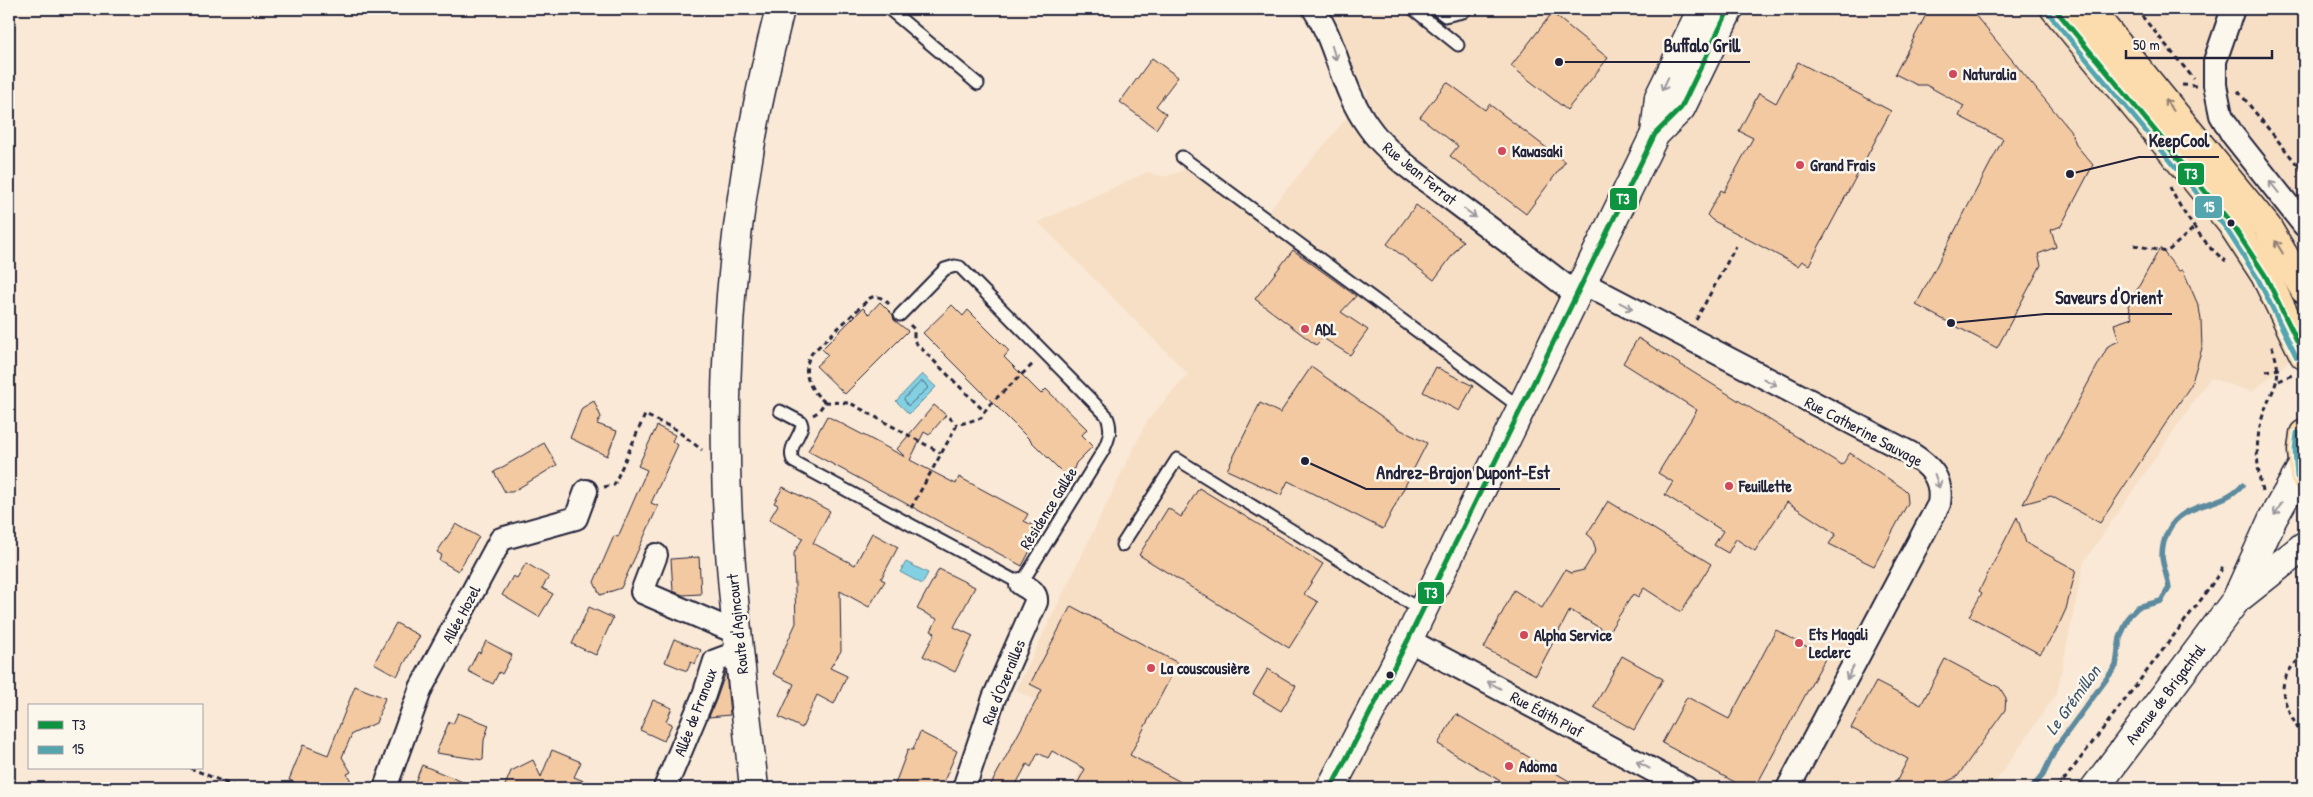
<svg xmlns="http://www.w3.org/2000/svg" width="2313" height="797" font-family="'Patrick Hand',sans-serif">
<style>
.built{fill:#f7dfc6}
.water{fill:#83d0e2;stroke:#5c8a9f}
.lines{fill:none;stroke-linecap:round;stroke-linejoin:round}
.shore{stroke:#49687e;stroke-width:1}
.stream{stroke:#5c8a9f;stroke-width:5.5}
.building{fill:#f3c9a2;stroke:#22223b}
.service-casing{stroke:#22223b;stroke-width:15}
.minor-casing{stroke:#22223b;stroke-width:26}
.tertiary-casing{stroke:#22223b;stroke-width:31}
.secondary-casing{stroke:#22223b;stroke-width:31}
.primary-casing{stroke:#22223b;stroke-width:31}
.path{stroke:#22223b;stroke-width:3;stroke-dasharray:5 4;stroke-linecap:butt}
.service{stroke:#fbf7ec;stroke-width:11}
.minor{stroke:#fbf7ec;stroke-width:22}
.tertiary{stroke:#fbf7ec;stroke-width:28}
.secondary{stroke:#fbf7ec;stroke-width:28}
.primary{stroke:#fcdcac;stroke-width:28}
.bus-1-casing{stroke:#fbf7ec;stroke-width:9}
.bus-2-casing{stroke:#fbf7ec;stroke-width:9}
.bus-1{stroke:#0e9340;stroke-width:5}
.bus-2{stroke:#54a5ae;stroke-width:5}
.oneway{stroke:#99979c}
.oneway2{stroke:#8f7f74}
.poi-dot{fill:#d1495b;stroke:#fbf7ec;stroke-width:2}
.bus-dot{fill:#22223b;stroke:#fbf7ec;stroke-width:2}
.labels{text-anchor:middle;stroke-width:5;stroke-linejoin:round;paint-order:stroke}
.poi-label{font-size:16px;font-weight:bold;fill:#22223b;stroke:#fbf7ec;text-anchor:start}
.street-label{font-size:16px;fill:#22223b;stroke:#fbf7ec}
.water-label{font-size:18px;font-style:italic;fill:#3f566d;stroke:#fbf7ec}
.leader{fill:none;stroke:#22223b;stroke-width:2}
.callout-dot{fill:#22223b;stroke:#fbf7ec;stroke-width:2}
.callout-label{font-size:18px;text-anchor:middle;font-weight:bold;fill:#22223b;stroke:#fbf7ec;stroke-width:5;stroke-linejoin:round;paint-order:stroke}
.line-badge{stroke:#fbf7ec;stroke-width:2}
.badge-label{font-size:14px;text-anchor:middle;font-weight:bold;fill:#fff}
</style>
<rect width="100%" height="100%" fill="#f9e9d6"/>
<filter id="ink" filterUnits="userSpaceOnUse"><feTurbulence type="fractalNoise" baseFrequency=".02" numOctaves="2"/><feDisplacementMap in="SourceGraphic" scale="10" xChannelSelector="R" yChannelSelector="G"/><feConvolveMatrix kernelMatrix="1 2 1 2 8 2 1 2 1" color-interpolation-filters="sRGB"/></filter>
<g filter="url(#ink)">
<path class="built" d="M1295 9H2304V348L2252 392 2210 378 2084 562 2057 693 1991 788H1072L1096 735 1016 690 1147 421 1188 374 1038 222 1147 172 1160 176H1169L1186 169 1259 222 1368 93Z"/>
<g class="water">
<path d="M922 374 936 387 909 414 896 401Z"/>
<path d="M906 562 928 573 922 584 900 572Z"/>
</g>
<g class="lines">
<path class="shore" d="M921 382H924L928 388 908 406 904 399Z"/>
<path class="stream" d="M2032 788 2043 775 2057 746 2116 666 2120 638 2129 616 2138 607 2161 601 2169 588C2168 578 2163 567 2162 557 2162 548 2164 539 2168 531 2184 500 2221 509 2242 485"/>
</g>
<g class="building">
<path d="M1929 9H1970L2070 130 2077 146 2093 165 2061 226 2051 230 2056 247 2038 254 2041 265 1997 348 1916 305 2003 139 1959 116 1964 106 1926 85H1917L1895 74Z"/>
<path d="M1552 13 1608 58 1567 110 1511 66Z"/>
<path d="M1152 58 1178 77 1156 106 1166 114 1156 129 1120 102Z"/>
<path d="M1798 62 1891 111 1809 265 1802 261 1798 266 1712 220 1707 215 1721 190 1724 192 1753 138 1739 131 1759 93 1776 103Z"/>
<path d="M1447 82 1485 110 1489 104 1565 162 1526 214 1450 156 1458 146 1420 117Z"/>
<path d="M1416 205 1463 241 1434 280 1387 244Z"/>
<path d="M2160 248 2179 271 2183 270 2199 307 2201 320 2202 348 2191 385 2100 523 2051 496 2023 504 2108 346 2119 341 2114 324 2132 318 2128 306Z"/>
<path d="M1293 250 1356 296 1341 312 1368 330 1350 355 1323 338 1316 345 1255 299Z"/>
<path d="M880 302 893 315 894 320 908 331 845 394 816 366 828 355 822 349 863 308 869 314Z"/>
<path d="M952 305 963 316 968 310 1009 351 1004 357 1041 394 1046 389 1087 429 1082 435 1093 446 1076 463 1070 480 923 333Z"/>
<path d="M1638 338 1842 465 1850 453 1904 489 1907 492 1908 503 1874 566 1829 544 1836 534 1787 502 1755 551 1736 539 1728 553 1714 545 1723 531 1665 495 1673 482 1658 473 1697 410 1623 363Z"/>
<path d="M1311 367 1401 430 1427 443 1383 529 1288 481 1281 495 1227 470 1260 403 1280 413Z"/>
<path d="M1436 367 1473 386 1459 411 1423 392Z"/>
<path d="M594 401 601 417 597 424 617 431 607 456 570 438 582 408Z"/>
<path d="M934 405 946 415 929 435 924 432 910 460 956 484 959 477 1028 514 1024 521 1038 528 1032 539 1035 541 1022 566 808 451 827 416 905 457 897 449Z"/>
<path d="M657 426 675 435 672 441 678 445 651 503 658 506 621 588 600 595 594 582 614 536 618 537 647 470 638 466Z"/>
<path d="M544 443 557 465 512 492H505L494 472Z"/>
<path d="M783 487 830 511 813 543 839 557 855 565 872 533 898 547 881 579 885 581 869 607 840 591 841 651 830 668 847 676 834 704 817 695 802 728 779 717 794 684 773 674 796 623 794 553 803 538 769 520 778 505 774 503Z"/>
<path d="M1199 488 1323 564 1304 594 1318 602 1289 648 1139 555 1168 508 1181 517Z"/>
<path d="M1608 501 1711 564 1681 612 1644 588 1638 597 1633 594 1608 633 1570 610 1536 675 1484 648 1514 590 1542 608 1565 570 1571 573 1584 570 1596 550 1592 538 1587 534Z"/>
<path d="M2017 517 2026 543 2076 570 2066 609 2055 633 2040 654 1969 616 1982 593 1979 591Z"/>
<path d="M456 524 479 537 458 571 439 560 442 555 437 552Z"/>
<path d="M699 557 701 594 683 595 673 591 671 559Z"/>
<path d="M526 563 549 577 542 588 553 594 539 617 502 595 513 576 517 578Z"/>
<path d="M939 569 975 587 954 627 973 636 955 672 923 656 935 633 931 631 937 619 917 609Z"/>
<path d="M1071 606 1178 663 1130 755 1192 788H1075L1085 769 1052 751 1048 758 1038 753 1031 767 1027 764 1014 788H989L1042 690 1030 684Z"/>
<path d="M589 607 613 618 596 655 572 644Z"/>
<path d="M396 623 420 636 397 676 374 663Z"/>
<path d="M1776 630 1826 657 1756 786 1744 787 1662 743 1687 697 1729 719Z"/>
<path d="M674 639 701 650 695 664 691 662 687 671 665 662Z"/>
<path d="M486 641 512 655 502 674 499 672 493 684 468 671 478 652 480 653Z"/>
<path d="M1622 656 1663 679 1634 730 1594 707Z"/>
<path d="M1945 659 2000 688 2006 698 2005 710 1957 777 1932 788H1893L1908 759 1851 728 1876 682 1921 705Z"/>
<path d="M1268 669 1296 686 1281 711 1253 694Z"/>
<path d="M726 672 730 715 709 717 716 700Z"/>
<path d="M355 686 385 698 376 723 352 734 342 757 351 772 347 774 355 788H309L289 780 303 745 328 755Z"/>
<path d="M653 700 672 708 666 721 672 724 664 741 640 730Z"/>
<path d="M458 713 489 725 484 740 483 760 436 753 449 722 453 724Z"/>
<path d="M1456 714 1581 788H1512L1438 744Z"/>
<path d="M920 732 957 751 941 788H905L895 784 908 749 913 750Z"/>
<path d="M552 750 581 762 574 777 601 788H504L511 771 533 760 541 777Z"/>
<path d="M422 765 477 788H419L421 784 415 782Z"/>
</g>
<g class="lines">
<defs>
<g id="service">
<path d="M889 9 978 84"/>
<path d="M1413 9 1458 45"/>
<path d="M1436 9 1445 16 1463 12 1466 9"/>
<path d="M1182 157 1521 408"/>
<path d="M780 411 801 422 802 426C799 438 786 450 794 462L1021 584 1103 451C1109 439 1113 428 1106 415L960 267 955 266 945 269 900 315"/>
<path d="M1122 545 1177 459 1422 611"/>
</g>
<g id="minor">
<path d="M1314 9C1338 46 1340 87 1368 126 1388 155 1419 175 1447 196 1491 229 1534 261 1577 295"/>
<path d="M2233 9 2215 61V85L2221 115 2232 134 2304 225"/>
<path d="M1583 283 1910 453C1931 466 1943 479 1939 504L1788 788"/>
<path d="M656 555 642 592 728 629H738"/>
<path d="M1408 640 1686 788"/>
<path d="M385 788 421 688 501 539 576 518 586 491"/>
<path d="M665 788 704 695 715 661 731 655H741"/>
<path d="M964 788 994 698 1036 602C1037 592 1029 589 1021 584"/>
</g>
<g id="tertiary">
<path d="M1655 134 1659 97 1702 9"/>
<path d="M754 788C743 679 727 568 726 458 723 307 742 155 780 9"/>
<path d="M1331 788 1408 640 1655 134 1681 108 1729 9"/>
</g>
<g id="secondary">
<path d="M2241 596 2304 546"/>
<path d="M2095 788 2236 600 2273 518 2302 467"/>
</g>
<g id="primary">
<path d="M2055 9 2231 223 2265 275 2304 355"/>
<path d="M2089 9 2267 227 2304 289"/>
<path d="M2304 434 2302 450 2304 476"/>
</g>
</defs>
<use href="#service" class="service-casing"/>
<use href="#minor" class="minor-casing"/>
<use href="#tertiary" class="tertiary-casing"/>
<use href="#secondary" class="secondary-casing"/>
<use href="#primary" class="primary-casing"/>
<g class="path">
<path d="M2027 9 2032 15"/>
<path d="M2136 9 2194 79"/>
<path d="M2182 85 2196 86"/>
<path d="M2238 91 2304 173"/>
<path d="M2170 187C2179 208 2207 249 2226 261"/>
<path d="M2134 245 2167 252 2195 227"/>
<path d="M1696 320 1736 246"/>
<path d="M910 325 914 329V341L984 411"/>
<path d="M2266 371 2280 369"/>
<path d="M2279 381 2292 375"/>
<path d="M825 402C809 390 800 371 812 353L870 298C877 294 884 299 889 304"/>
<path d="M813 415 818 412 825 402 850 403 941 453"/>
<path d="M949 417 957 425"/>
<path d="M604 487 614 485 645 415 675 429 702 450"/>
<path d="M2262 491C2257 467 2255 445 2261 422 2270 387 2287 383 2271 345"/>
<path d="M911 508 957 425 981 418 988 406 1034 363"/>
<path d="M2304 654C2298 661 2288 669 2285 679 2277 698 2296 723 2304 740"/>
<path d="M190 768 238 788"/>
<path d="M2058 788 2206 593 2224 566"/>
</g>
<use href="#service" class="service"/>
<use href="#minor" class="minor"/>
<use href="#tertiary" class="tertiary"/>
<use href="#secondary" class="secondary"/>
<use href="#primary" class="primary"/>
<defs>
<g id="bus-1">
<path d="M2055 9 2231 223 2265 275 2304 355"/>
<path d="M2304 434 2302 450 2304 476"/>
<path d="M1331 788 1408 640 1655 134 1681 108 1729 9"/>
</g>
<g id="bus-2">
<path d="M2049 14 2225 227 2258 279 2297 358"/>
<path d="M2297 477 2295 450 2297 433"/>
</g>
</defs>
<use href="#bus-1" class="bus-1-casing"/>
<use href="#bus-2" class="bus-2-casing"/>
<use href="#bus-1" class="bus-1"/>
<use href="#bus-2" class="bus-2"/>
</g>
<defs><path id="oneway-shaft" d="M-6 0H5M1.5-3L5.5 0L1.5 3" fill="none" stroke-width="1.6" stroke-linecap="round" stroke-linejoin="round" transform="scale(1.25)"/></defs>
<g class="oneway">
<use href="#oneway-shaft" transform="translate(1334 53) rotate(73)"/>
<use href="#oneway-shaft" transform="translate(1665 84) rotate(116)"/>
<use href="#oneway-shaft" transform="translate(2274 187) rotate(-129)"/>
<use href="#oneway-shaft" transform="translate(1470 213) rotate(37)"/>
<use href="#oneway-shaft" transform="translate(1626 306) rotate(28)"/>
<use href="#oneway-shaft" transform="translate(1770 382) rotate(27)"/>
<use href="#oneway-shaft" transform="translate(1937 481) rotate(71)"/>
<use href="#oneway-shaft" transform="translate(2278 509) rotate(120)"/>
<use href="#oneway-shaft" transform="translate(1850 673) rotate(118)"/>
<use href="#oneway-shaft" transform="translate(1494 685) rotate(-152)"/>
<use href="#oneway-shaft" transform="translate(1643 765) rotate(-152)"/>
</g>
<g class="oneway2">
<use href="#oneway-shaft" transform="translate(2169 105) rotate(-129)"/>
<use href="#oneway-shaft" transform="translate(2279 247) rotate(-121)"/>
</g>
</g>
<g class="poi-dot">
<circle cx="1953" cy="74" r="5"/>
<circle cx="1502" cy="151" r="5"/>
<circle cx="1800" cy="165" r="5"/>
<circle cx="1305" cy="329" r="5"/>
<circle cx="1729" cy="486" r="5"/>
<circle cx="1524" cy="635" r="5"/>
<circle cx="1799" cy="643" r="5"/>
<circle cx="1151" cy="668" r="5"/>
<circle cx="1509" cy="766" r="5"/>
</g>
<g class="bus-dot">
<circle cx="2231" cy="223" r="4.5"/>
<circle cx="1390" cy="675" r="4.5"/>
</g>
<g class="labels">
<g class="poi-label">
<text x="1963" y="80">Naturalia</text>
<text x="1512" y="157">Kawasaki</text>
<text x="1810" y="171">Grand Frais</text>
<text x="1315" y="335">ADL</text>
<text x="1739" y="492">Feuillette</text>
<text x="1809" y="640">Ets Magali<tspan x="1809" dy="18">Leclerc</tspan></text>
<text x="1534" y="641">Alpha Service</text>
<text x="1161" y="674">La couscousière</text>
<text x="1519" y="772">Adoma</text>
</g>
<g class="street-label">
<text transform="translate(1420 173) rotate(39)" y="6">Rue Jean Ferrat</text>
<text transform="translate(1864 431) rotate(28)" y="6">Rue Catherine Sauvage</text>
<text transform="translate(1048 508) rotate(-58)" y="6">Résidence Gallée</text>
<text transform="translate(461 614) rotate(-62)" y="6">Allée Hozel</text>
<text transform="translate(737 624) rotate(-96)" y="6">Route d'Agincourt</text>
<text transform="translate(1003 682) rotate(-68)" y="6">Rue d'Ozerailles</text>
<text transform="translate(2165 694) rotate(-53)" y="6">Avenue de Brigachtal</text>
<text transform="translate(695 712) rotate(-69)" y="6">Allée de Franoux</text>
<text transform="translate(1547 714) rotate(28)" y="6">Rue Édith Piaf</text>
</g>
<g class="water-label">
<text transform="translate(2073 700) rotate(-54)" y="6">Le Grémillon</text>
</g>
</g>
<path class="leader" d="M1559 62L1654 62H1750M2070 174L2139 157H2219M1951 323L2045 314H2172M1305 461L1366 489H1560"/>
<g class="callout-dot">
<circle cx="1559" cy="62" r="5"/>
<circle cx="2070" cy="174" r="5"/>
<circle cx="1951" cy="323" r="5"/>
<circle cx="1305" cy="461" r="5"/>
</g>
<g class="callout-label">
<text x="1702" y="52">Buffalo Grill</text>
<text x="2179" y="147">KeepCool</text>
<text x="2109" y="304">Saveurs d'Orient</text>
<text x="1463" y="479">Andrez-Brajon Dupont-Est</text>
</g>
<g class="line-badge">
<rect x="2177" y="162" width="28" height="24" rx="5" fill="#0e9340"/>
<rect x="1609" y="187" width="29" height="24" rx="5" fill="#0e9340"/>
<rect x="2194" y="195" width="29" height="24" rx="5" fill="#54a5ae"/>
<rect x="1417" y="581" width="28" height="24" rx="5" fill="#0e9340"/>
</g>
<g class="badge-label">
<text x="2191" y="179">T3</text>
<text x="1623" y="204">T3</text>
<text x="2209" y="212">15</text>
<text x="1431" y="598">T3</text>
</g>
<rect width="2313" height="797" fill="none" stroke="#fbf7ec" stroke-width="30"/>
<rect x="15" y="15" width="2283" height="767" fill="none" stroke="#22223b" stroke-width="2" filter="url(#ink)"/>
<rect x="28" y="704" width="175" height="65" fill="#fbf7ec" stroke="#a4a2a5"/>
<rect x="38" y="721" width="25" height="8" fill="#0e9340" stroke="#a4a2a5"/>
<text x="72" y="730" font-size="15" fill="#22223b">T3</text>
<rect x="38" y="746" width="25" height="8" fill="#54a5ae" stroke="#a4a2a5"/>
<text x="72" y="754" font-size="15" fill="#22223b">15</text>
<path d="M2126 50v8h146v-8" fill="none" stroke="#22223b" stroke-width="2.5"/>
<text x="2133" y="50" font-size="15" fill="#22223b" stroke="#fbf7ec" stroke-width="4" paint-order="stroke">50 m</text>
</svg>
